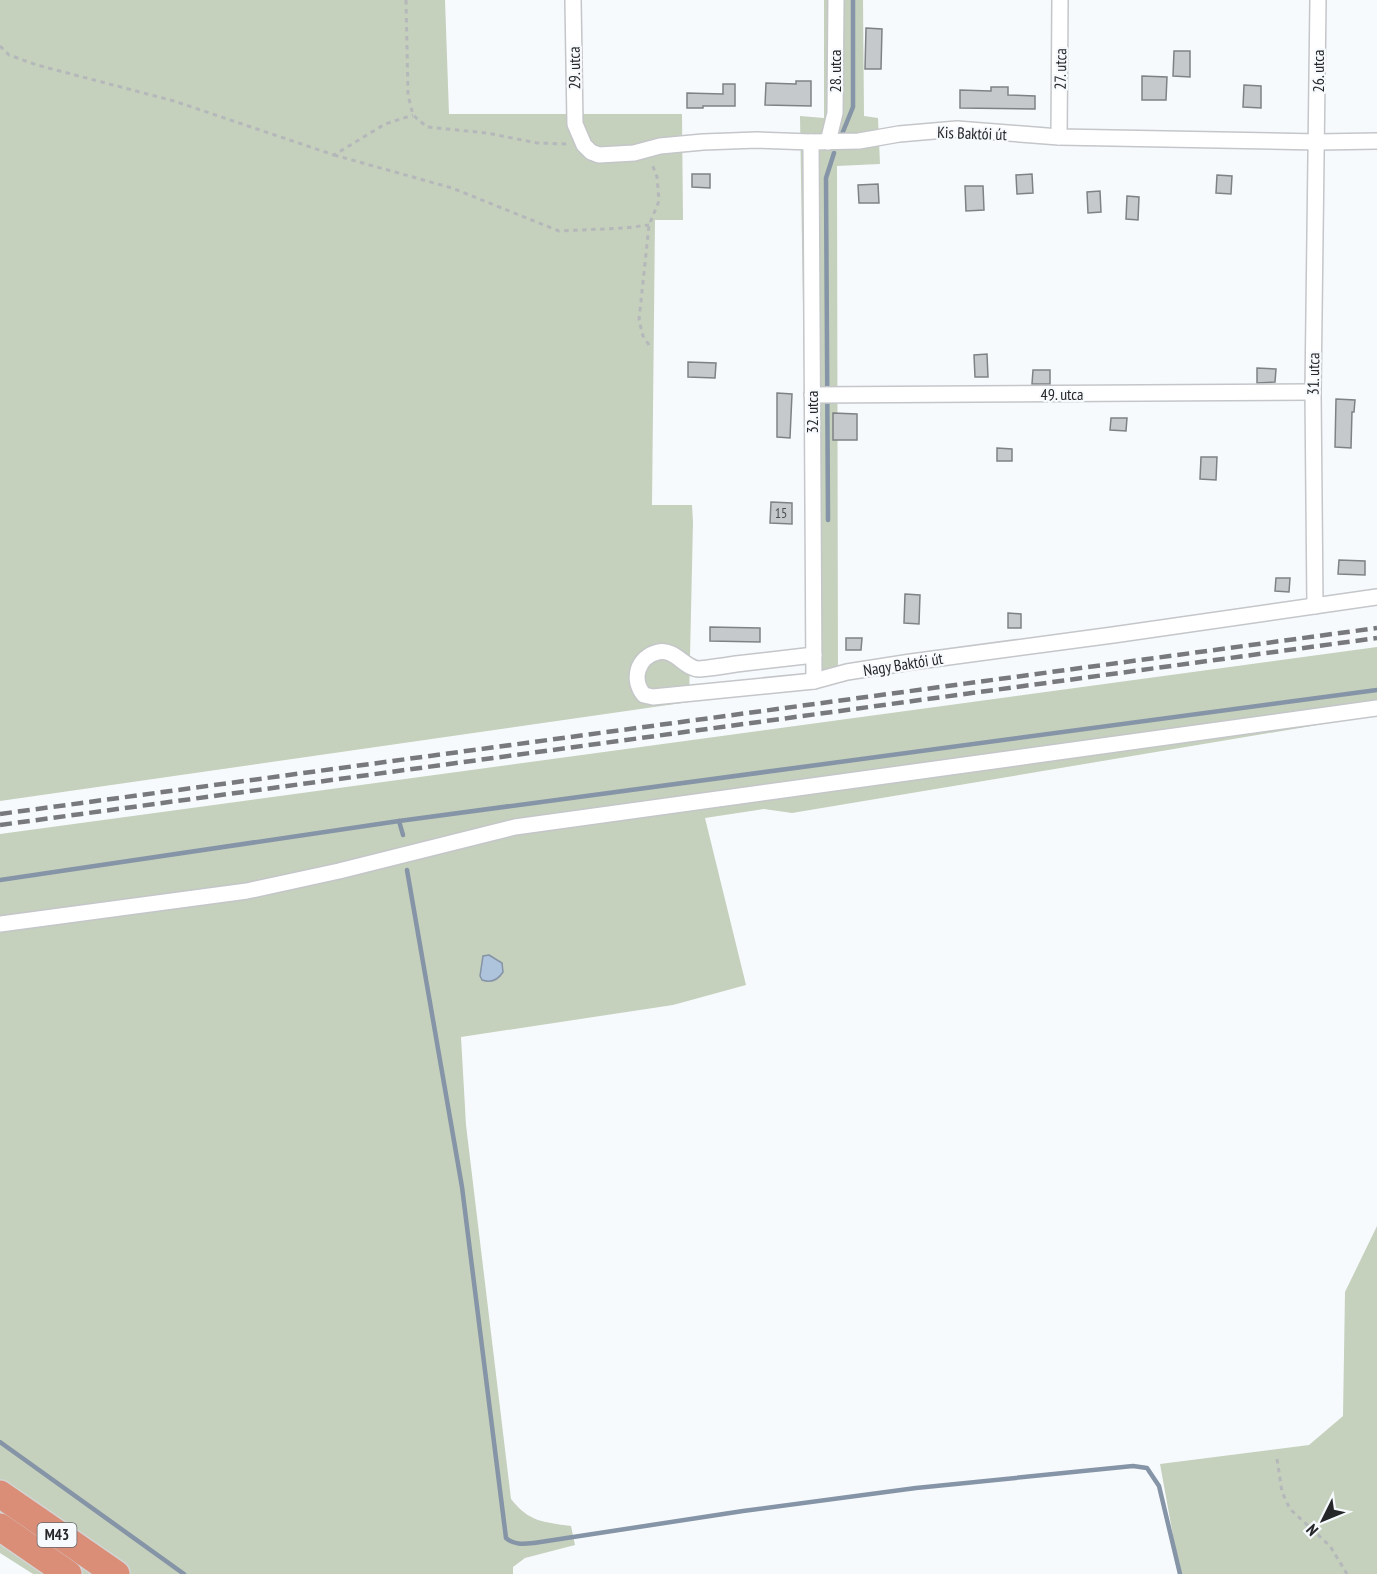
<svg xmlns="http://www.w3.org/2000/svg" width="1377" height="1574" font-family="'PT Sans Narrow',sans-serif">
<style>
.green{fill:#c5d0bd}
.water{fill:#aec3dc;stroke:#8594a6;stroke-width:1.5}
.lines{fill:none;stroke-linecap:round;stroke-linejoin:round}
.stream{stroke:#8594a6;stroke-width:4.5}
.building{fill:#c6c9cc;stroke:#7f8284;stroke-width:1.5}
.street-casing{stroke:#c4c6c9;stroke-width:18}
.highway-casing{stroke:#d3d4d4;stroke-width:30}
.path{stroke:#b5b8ba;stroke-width:3;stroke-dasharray:4.5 4.5;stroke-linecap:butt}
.street{stroke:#fff;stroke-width:15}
.highway{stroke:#da8d77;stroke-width:27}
.rail{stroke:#78797c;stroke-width:4.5;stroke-dasharray:12 6;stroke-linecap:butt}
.labels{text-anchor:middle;stroke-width:4.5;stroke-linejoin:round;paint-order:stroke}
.number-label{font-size:14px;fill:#4d4f51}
.shield{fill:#f7fafd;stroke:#646668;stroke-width:1.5}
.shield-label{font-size:15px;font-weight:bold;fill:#252628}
.street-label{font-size:16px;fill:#252628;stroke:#f7fafd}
</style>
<rect width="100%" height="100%" fill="#f7fafd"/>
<g class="green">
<path d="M0 0H445L449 114H682L683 220H655L652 505H692L693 522 689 702 0 801Z"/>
<path d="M824 0H863L864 116 878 118 880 164 837 166 838 682 809 686 800 116 824 118Z"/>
<path d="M1377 647V715L792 813 764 809 705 818 746 985 673 1005 461 1037 466 1125 511 1499C529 1522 543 1522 571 1526L575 1545 525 1558 513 1567V1574H33L0 1553V834Z"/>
<path d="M1377 1226V1574H1180L1160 1464 1309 1445 1343 1416 1345 1292Z"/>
</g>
<path class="water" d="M489 955 502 963 503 972C498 980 491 983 482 980L480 976 483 956Z"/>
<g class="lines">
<g class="stream">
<path d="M842 134 853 107V0"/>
<path d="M828 520 826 178 834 153"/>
<path d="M399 821 403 835"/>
<path d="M407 870 462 1187 506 1538C514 1545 523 1544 534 1543L743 1511 916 1488 1133 1466 1147 1468 1159 1486 1180 1574"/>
<path d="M0 880 399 821 1377 690"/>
<path d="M0 1442 184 1574"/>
</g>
</g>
<g class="building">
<path d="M866 28 882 29 881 69H865Z"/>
<path d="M1174 51H1190V77L1173 76Z"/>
<path d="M1142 76 1167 77 1166 100H1142Z"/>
<path d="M796 81H811V106L765 105 766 83 796 84Z"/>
<path d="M723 84H735V106H703V108H687V93L723 94Z"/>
<path d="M1244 85 1261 86V108L1243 107Z"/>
<path d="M991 87H1008V95L1035 96V109L960 108V90L991 91Z"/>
<path d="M692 174H710V188L692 187Z"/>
<path d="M1032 174 1033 193 1017 194 1016 175Z"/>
<path d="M1217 175 1232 176 1231 194 1216 193Z"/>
<path d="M878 184 879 203H859L858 185Z"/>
<path d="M965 186H983L984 210 966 211Z"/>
<path d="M1100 191 1101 212 1088 213 1087 192Z"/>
<path d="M1127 196 1139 197 1138 220 1126 219Z"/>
<path d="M987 354 988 377H975L974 355Z"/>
<path d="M688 362 716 363 715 378 688 377Z"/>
<path d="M1257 368 1276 369 1275 382 1257 383Z"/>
<path d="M1033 370H1050V384H1032Z"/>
<path d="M777 393 792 394 790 438 777 437Z"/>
<path d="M1336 399 1355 400 1354 412H1352L1351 448 1335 447Z"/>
<path d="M833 413 857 414V440H833Z"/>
<path d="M1111 418H1127L1126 431 1110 430Z"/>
<path d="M997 448 1012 449V461H997Z"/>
<path d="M1201 457H1217L1216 480 1200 479Z"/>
<path d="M771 502 792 503V524L770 523Z"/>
<path d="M1339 560 1365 561V575L1338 574Z"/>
<path d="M1276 578H1290L1289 592 1275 591Z"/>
<path d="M905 594 920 595 919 624 904 623Z"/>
<path d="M1008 613 1021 614V628H1008Z"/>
<path d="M710 627 760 628V642L710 641Z"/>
<path d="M846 638H862L861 650H846Z"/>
</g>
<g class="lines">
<defs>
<g id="street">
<path d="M573 0 575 124 584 145 591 152 599 155 634 153 660 146 703 142 757 140 811 142 859 141 899 134 957 129 1059 137 1318 142 1377 141"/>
<path d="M1059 137 1060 0"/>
<path d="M811 142 814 681"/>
<path d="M828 142 835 113 836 0"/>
<path d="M812 395 1313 392"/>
<path d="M1315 606 1313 392 1318 0"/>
<path d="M814 655C788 658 762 661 736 664 724 666 711 668 699 669 685 669 675 648 658 652 637 657 631 680 644 695L653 697 814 681 847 672 911 662 1113 635 1377 597"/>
<path d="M0 924 247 891 339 871 515 827 1377 708"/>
</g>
<g id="highway">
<path d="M0 1494 116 1574"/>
<path d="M0 1527 68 1574"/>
</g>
</defs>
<use href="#street" class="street-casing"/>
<use href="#highway" class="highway-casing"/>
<g class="path">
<path d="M406 0 408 95 413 115 427 127 487 133 537 143 569 144"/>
<path d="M0 46 9 55 37 65 174 101 334 155 385 124 413 115"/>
<path d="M334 155 452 188 559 231 625 228 649 225"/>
<path d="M649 345 643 336 639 320 649 225 659 201 657 177 652 164"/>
<path d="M1277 1459 1282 1492 1290 1509 1330 1546 1347 1574"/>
</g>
<use href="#street" class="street"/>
<use href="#highway" class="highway"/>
<g class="rail">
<path d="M0 814 1377 628"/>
<path d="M0 825 1377 638"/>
</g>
</g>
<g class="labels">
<g class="number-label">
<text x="781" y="518">15</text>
</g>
<rect class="shield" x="37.5" y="1523" width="39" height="24" rx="4.5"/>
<g class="shield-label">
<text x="57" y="1540">M43</text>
</g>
<g class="street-label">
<text transform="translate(574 68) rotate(-91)" y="6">29. utca</text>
<text transform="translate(1060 69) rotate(-89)" y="6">27. utca</text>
<text transform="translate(835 71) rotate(-90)" y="6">28. utca</text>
<text transform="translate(1318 71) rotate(-90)" y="6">26. utca</text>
<text transform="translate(972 133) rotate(2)" y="6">Kis Baktói út</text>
<text transform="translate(1313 374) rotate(-89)" y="6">31. utca</text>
<text x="1062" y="400">49. utca</text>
<text transform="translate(812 412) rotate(-90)" y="6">32. utca</text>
<text transform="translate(903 664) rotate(-9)" y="6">Nagy Baktói út</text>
</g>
</g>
<g transform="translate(1323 1520) rotate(227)" stroke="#f7fafd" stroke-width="4.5" paint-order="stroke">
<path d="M0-4.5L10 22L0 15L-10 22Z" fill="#252628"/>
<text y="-9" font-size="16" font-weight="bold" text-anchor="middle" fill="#252628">N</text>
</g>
</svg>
